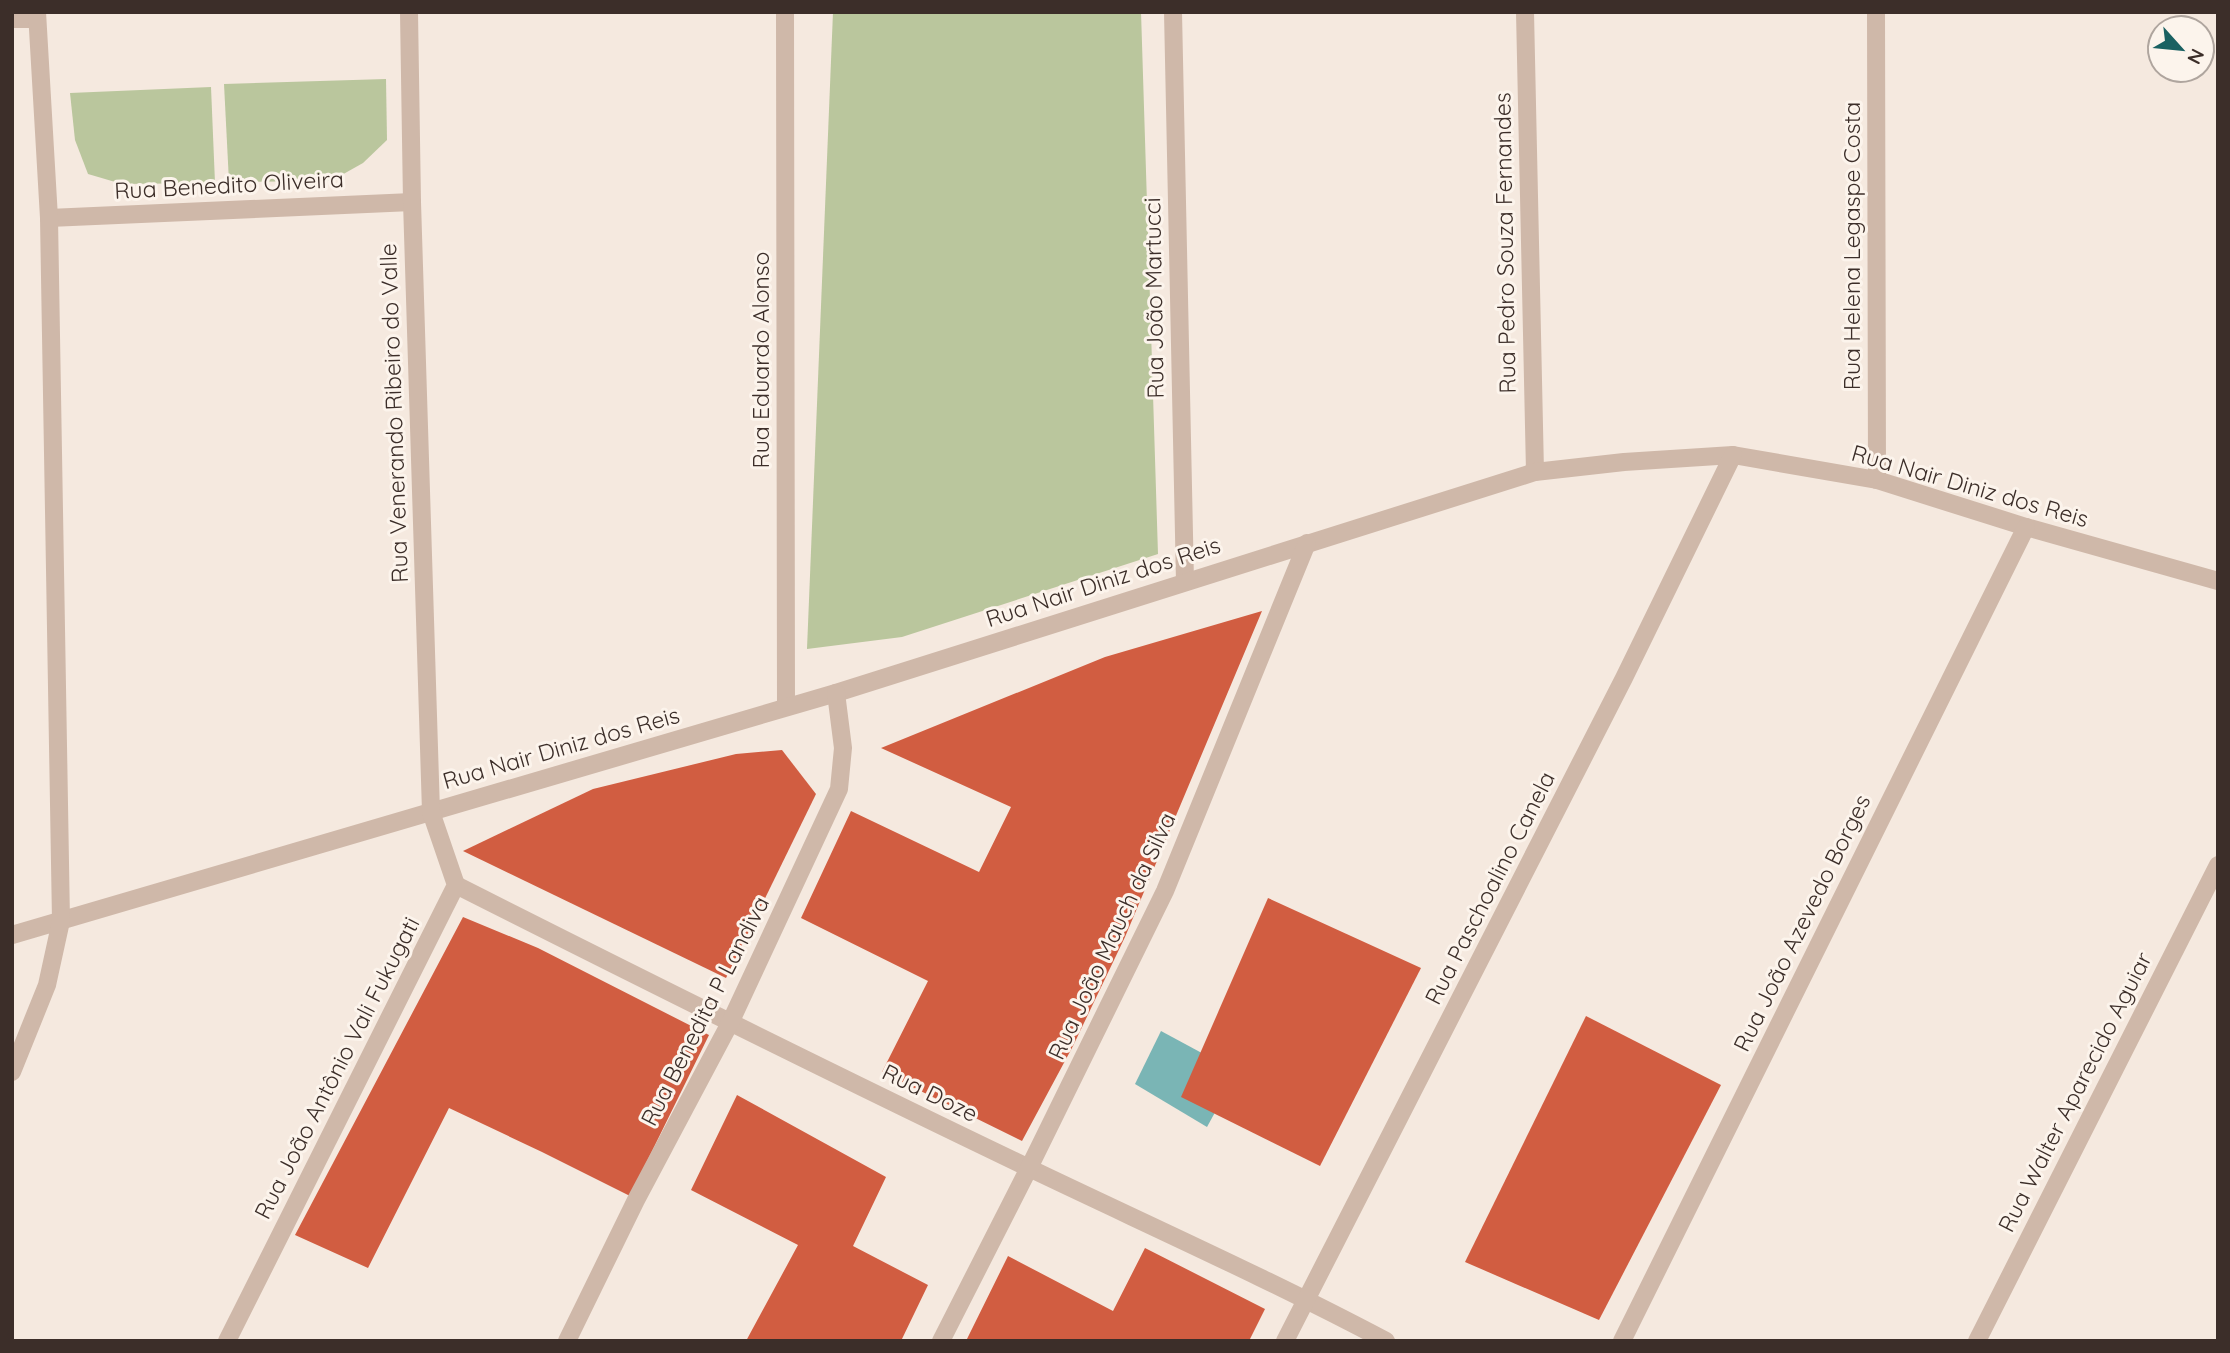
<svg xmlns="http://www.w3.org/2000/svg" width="2230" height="1353" font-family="Quicksand,sans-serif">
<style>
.green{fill:#bac69d}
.water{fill:#7ab5b5}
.building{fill:#d15d41}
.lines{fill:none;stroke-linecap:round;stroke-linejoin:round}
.minor{stroke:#cfb8a9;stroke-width:18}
.labels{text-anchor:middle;stroke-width:6;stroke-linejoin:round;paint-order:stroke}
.street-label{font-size:23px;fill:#3c2e29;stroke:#fcf4ec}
</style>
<rect width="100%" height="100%" fill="#f5e9df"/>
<g class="green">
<path d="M833 12H1141L1158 554 902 637 807 649Z"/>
<path d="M386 79 387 140 363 163 331 181 229 182 224 84Z"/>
<path d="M211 87 215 183 122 184 88 174 75 140 70 93Z"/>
</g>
<path class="water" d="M1161 1031 1237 1072 1207 1127 1135 1084Z"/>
<g class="building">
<path d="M1262 611 1125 937 1073 1046 1022 1141 882 1072 928 981 801 918 851 811 979 872 1011 807 881 748 1105 657Z"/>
<path d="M782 750 816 794 726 978 463 851 593 789 736 754Z"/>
<path d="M1268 898 1421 968 1320 1166 1181 1097Z"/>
<path d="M463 917 538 948 709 1035 630 1196 542 1152 449 1108 368 1268 295 1235Z"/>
<path d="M1586 1016 1721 1085 1599 1320 1465 1262Z"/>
<path d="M737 1095 886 1177 853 1246 928 1285 901 1341H746L798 1245 691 1190Z"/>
<path d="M1145 1248 1265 1309 1249 1341H966L1008 1256 1113 1311Z"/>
</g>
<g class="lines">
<g class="minor">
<path d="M785 12 786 707"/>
<path d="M1173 12 1185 582"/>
<path d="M1525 12 1535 472"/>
<path d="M1876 12 1877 480"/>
<path d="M12 19H37"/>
<path d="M49 218 412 202"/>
<path d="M456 885C646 981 837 1076 1029 1168 1148 1225 1269 1279 1386 1341"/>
<path d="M12 935 836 693 1535 472 1624 462 1733 455 1877 480 2026 527 2218 581"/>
<path d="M12 1072 47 985 61 921 49 218 37 12"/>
<path d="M227 1341 456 885 431 812 412 202 409 12"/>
<path d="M567 1341 636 1200 730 1023 839 789 843 748 836 693"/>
<path d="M941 1341 1029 1168 1165 891 1307 543"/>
<path d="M1285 1341 1624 678 1733 455"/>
<path d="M1622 1341 2026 527"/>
<path d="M1977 1341 2218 865"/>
</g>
</g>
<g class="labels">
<g class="street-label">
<text transform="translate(229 185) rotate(-3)" y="8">Rua Benedito Oliveira</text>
<text transform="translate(1505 243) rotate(-91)" y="8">Rua Pedro Souza Fernandes</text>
<text transform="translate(1852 246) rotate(-90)" y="8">Rua Helena Legaspe Costa</text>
<text transform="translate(1154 298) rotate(-91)" y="8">Rua João Martucci</text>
<text transform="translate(761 360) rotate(-90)" y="8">Rua Eduardo Alonso</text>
<text transform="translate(394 413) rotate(-92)" y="8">Rua Venerando Ribeiro do Valle</text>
<text transform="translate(1970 486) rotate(16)" y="8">Rua Nair Diniz dos Reis</text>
<text transform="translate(1103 582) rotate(-18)" y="8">Rua Nair Diniz dos Reis</text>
<text transform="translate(561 748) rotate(-16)" y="8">Rua Nair Diniz dos Reis</text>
<text transform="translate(1490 888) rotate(-63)" y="8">Rua Paschoalino Canela</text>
<text transform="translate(1802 923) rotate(-64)" y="8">Rua João Azevedo Borges</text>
<text transform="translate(1112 936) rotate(-65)" y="8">Rua João Mauch da Silva</text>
<text transform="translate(705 1011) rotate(-63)" y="8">Rua Benedita P Landiva</text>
<text transform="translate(337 1068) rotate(-63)" y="8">Rua João Antônio Vali Fukugati</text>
<text transform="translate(2075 1092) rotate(-63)" y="8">Rua Walter Aparecido Aguiar</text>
<text transform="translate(930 1093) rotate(26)" y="8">Rua Doze</text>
</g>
</g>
<rect width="2230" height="1353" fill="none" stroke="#3c2e29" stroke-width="28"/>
<g transform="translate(2181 49) rotate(117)"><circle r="33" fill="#fcf4ec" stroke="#afa59e" stroke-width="2"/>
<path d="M0-5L12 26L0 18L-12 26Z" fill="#1a6162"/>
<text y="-10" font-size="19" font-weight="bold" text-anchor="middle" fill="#3c2e29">N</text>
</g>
</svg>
